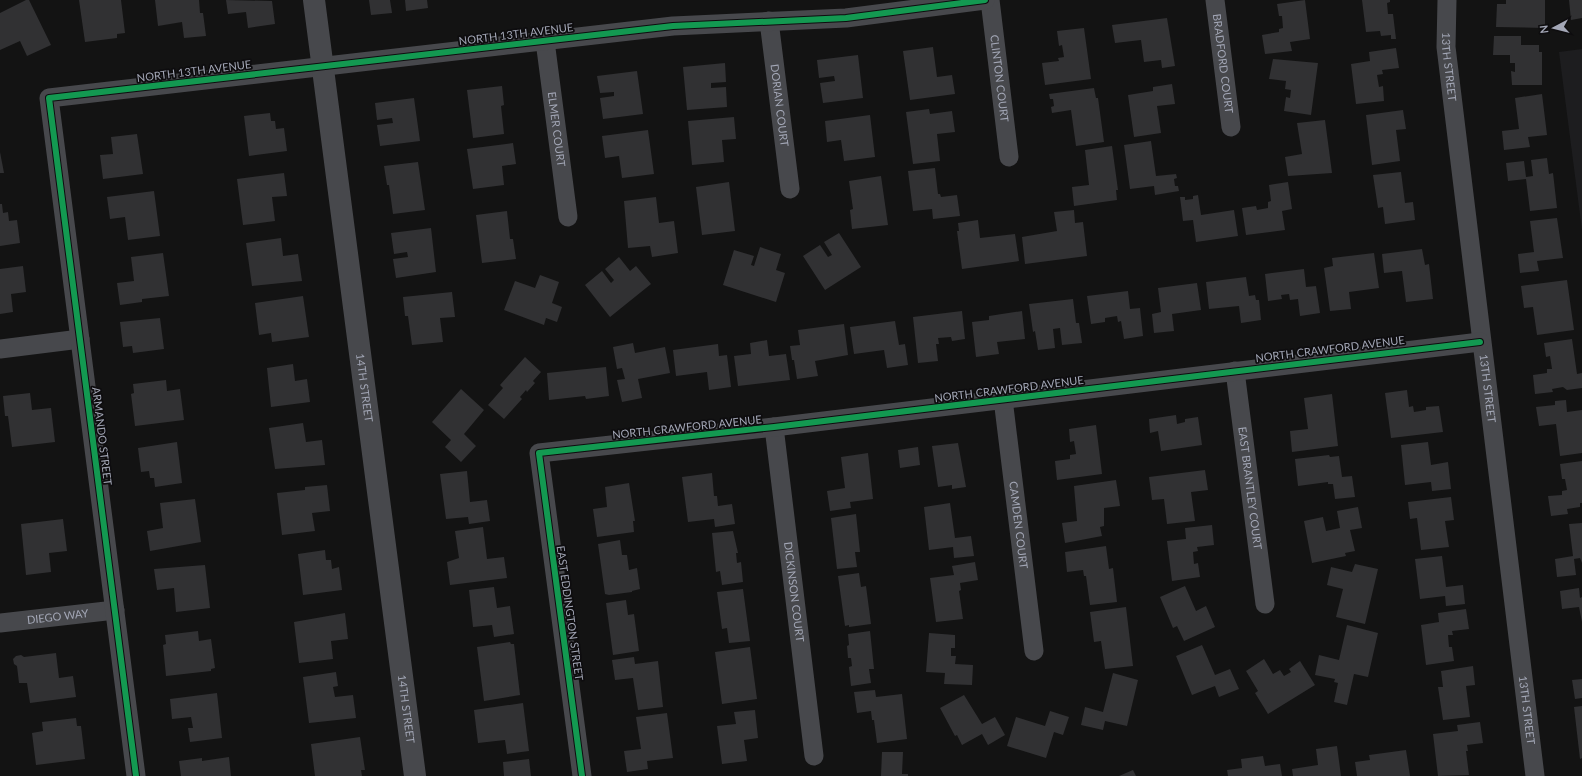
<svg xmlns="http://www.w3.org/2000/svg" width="1582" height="776" font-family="Lato,sans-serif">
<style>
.built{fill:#1d1d1f}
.building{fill:#313133}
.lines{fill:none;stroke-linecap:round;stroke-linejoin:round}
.minor{stroke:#47484c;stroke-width:19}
.tertiary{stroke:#47484c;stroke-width:22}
.cycleway-casing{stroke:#0e0d0f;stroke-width:8}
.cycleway{stroke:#139951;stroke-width:6}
.labels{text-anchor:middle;stroke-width:3.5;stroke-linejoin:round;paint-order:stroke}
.street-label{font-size:11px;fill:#a3a7b6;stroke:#0e0d0f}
</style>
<rect width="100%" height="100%" fill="#131313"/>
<path class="built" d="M1582 49V230L1559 52Z"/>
<g class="building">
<path d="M26 0H29L51 45 27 56 20 41 0 50V13Z"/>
<path d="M79 0H121L125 33 117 34V38L85 42Z"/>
<path d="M155 0H199L200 13H203L206 36 184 38 182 22 158 26Z"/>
<path d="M226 0 272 1 275 24 248 28 246 12 228 14Z"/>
<path d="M369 0H390L392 13 371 15Z"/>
<path d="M405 0H427L428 8 406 11Z"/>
<path d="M1305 0 1310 39 1290 42 1292 51 1265 54 1262 35 1279 32V29L1283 28 1282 16H1279L1277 4Z"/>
<path d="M1362 0H1390V2L1387 3 1388 14H1393L1396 39H1391V35L1381 36 1380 31 1366 32Z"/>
<path d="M1506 0H1545V28L1496 27 1497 4H1506Z"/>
<path d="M1569 0H1582V18L1571 20Z"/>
<path d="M1167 18 1175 66 1162 68 1161 60 1144 62 1141 40 1115 43 1112 25Z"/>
<path d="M1084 28 1091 79 1045 85 1042 63 1059 61 1058 58 1064 57 1062 45 1059 46 1057 31Z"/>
<path d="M1494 36H1521V45H1539V52H1542V85H1512L1511 71 1515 72V63H1510V55H1493Z"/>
<path d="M933 47 937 77 952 75 955 94 910 100 903 51Z"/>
<path d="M1396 48 1399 68 1382 70 1383 74 1377 75 1379 87 1383 86 1384 101 1356 104 1351 64 1370 61 1369 52Z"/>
<path d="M858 55 863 98 823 103 820 83 835 81 834 76 819 78 817 60Z"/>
<path d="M1273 59 1318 63 1311 115 1284 111 1286 97 1290 98 1291 90 1285 89 1286 81 1269 79Z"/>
<path d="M725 63 726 82 711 83V88L726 87 727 107 687 110 683 67Z"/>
<path d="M637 71 643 114 603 119 600 98 614 96V92L600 93 597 76Z"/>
<path d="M1172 84 1175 104 1157 106 1161 133 1134 137 1128 95 1153 91V87Z"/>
<path d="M502 86 504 105 501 106 504 134 473 138 467 90Z"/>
<path d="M1094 88 1096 98H1098L1104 142 1076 146 1071 110 1052 113 1051 107 1054 106 1053 99H1050L1049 94Z"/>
<path d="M1542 94 1547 135 1528 137 1530 147 1504 150 1502 131 1519 129 1515 98Z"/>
<path d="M414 98 420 141 380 146 377 125 393 123 392 118 377 120 375 103Z"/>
<path d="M929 109 930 114 952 111 955 132 937 134 940 161 913 164 906 112Z"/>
<path d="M1403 110 1406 129 1396 130 1400 161 1372 165 1366 115Z"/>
<path d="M270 113 271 121H275L276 129 284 128 287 151 249 156 244 116Z"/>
<path d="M870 115 875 157 844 161 841 140 827 142 825 121Z"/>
<path d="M734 117 736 139 722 140 724 162 692 165 688 121Z"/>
<path d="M1325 120 1332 173 1288 176 1285 157 1302 154 1297 123Z"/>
<path d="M648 130 654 174 622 178 619 156 605 158 602 136Z"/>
<path d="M137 134 143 174 103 179 100 155 113 154 111 137Z"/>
<path d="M1151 141 1156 176 1176 174 1177 178 1174 179 1175 186H1178L1179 191 1155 195 1154 186 1130 189 1124 145Z"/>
<path d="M513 143 516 164 502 166 504 185 473 189 467 149Z"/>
<path d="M1112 146 1118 190H1116L1117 200 1074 206 1072 187 1089 185 1085 150Z"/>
<path d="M0 152 4 173H0Z"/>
<path d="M1547 158 1549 174 1553 173 1557 208 1530 211 1526 179 1508 181 1506 163 1524 161 1526 177 1533 176 1531 160Z"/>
<path d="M418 162 425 210 393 214 389 185H387L384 166Z"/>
<path d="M935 168 938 194H940L941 197 957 195 960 216 933 219 932 209 913 211 908 171Z"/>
<path d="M1401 172 1405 203 1413 202 1415 220 1385 224 1383 207 1378 208 1373 175Z"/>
<path d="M284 173 287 196 272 197 275 221 243 225 237 179Z"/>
<path d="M881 176 888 225 852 229 850 210 853 209 849 181Z"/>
<path d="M729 182 735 231 702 235 696 187Z"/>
<path d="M1288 182 1292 209 1282 211 1285 230 1246 235 1242 208 1256 206 1257 210 1268 208V202L1271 201 1269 185Z"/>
<path d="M154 191 160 236 128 240 125 217 110 219 107 197Z"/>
<path d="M1198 195 1201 215 1234 210 1238 236 1196 242 1193 220 1183 221 1180 197H1185V200L1193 199V196Z"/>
<path d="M656 197 659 223 674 221 678 253 652 257 650 246 628 248 624 201Z"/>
<path d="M0 204H2L3 213 8 212 9 221 17 220 20 243 0 246Z"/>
<path d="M1074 210 1075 223 1083 222 1087 256 1025 264 1022 237 1057 231 1054 212Z"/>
<path d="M507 211 510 239H513L516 259 482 263 476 215Z"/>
<path d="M1557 218 1563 258 1537 261 1539 271 1520 273 1518 254 1534 252 1530 221Z"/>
<path d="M978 220 980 238 1015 234 1019 261 962 269 957 231H959L958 223Z"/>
<path d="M431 228 436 272 396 278 393 259 408 257 407 252 394 254 391 233Z"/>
<path d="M839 233 861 267 825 290 803 256 820 245 828 257 832 255 824 242Z"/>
<path d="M281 238 283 256 298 254 302 281 252 286 246 243Z"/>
<path d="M760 247 781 254 776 270 785 273 776 302 723 285 734 250 754 256 751 265 754 266Z"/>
<path d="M1422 249 1425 265 1429 264 1433 299 1406 302 1402 271 1384 273 1382 254Z"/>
<path d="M163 253 169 296 142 299V302L120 305 117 283 134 281 131 257Z"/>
<path d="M1374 253 1379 288 1349 292 1351 309 1330 311 1324 268 1333 266 1332 258Z"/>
<path d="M619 257 630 271 636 266 651 284 610 317 585 285 602 271 611 283 614 280 605 269Z"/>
<path d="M23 266 26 292 11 294 13 312 0 314V269Z"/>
<path d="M1304 269 1306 287 1316 286 1320 313 1300 316 1298 299 1290 300 1289 294 1281 295 1282 299 1268 301 1265 274Z"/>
<path d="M540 275 559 282 552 303 562 307 557 322 546 318 544 325 504 310 515 281 535 288Z"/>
<path d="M1246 277 1249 296 1255 295 1256 300H1259L1261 320 1241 323 1239 306 1209 309 1206 282Z"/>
<path d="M1567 280 1574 330 1537 335 1533 307 1524 308 1521 286Z"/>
<path d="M1197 283 1201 310 1172 314 1174 331 1154 333 1152 314 1161 312 1158 288Z"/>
<path d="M1128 291 1130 309 1140 308 1143 336 1124 339 1121 321 1118 322 1117 316 1105 318V322L1091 324 1087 296Z"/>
<path d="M452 292 455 317 440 318 443 342 412 345 408 316H405L403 297Z"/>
<path d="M303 296 309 337 272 342 271 333 259 335 255 303Z"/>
<path d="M1073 299 1076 323H1079L1082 343 1062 345 1060 328 1053 329 1055 348 1038 350 1035 331 1033 332 1029 304Z"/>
<path d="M962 311 965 339 952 341 951 337 938 338 939 344H936L938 361 918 363 913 317Z"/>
<path d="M1022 311 1025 339 997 342 999 354 976 357 972 322 989 320V316Z"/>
<path d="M160 318 164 349 133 353 132 346 123 347 120 322Z"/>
<path d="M895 321 899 345 905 344 908 365 887 368 884 350 854 354 850 327Z"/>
<path d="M844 324 848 355 815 361 818 376 797 379 794 360H792L790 346 800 345 798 330Z"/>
<path d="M1572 339 1577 374 1582 373V388L1567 390 1563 387 1552 389 1553 392 1535 394 1533 375 1547 373V369H1552L1550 356 1546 357 1544 343Z"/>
<path d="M767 340 769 356 786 354 790 380 738 386 734 356 751 354 750 343Z"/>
<path d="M633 343 635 353 665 347 670 373 638 379 642 398 622 402 617 380 625 379 622 368 617 369 613 347Z"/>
<path d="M718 344 719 356 727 355 731 387 709 390 707 372 676 376 673 350Z"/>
<path d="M525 357 541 372 533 381 535 383 527 392 526 390 520 397 522 399 504 419 488 405 503 388 500 385Z"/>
<path d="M293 364 295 381 307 379 310 402 271 407 267 368Z"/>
<path d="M606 367 609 396 586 399 585 396 549 400 547 373Z"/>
<path d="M166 380 167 391 180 389 184 420 135 426 131 394 134 393 133 384Z"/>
<path d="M461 389 484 410 464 434 476 446 461 462 445 447 451 440 432 422Z"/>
<path d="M1407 390 1409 407 1413 406 1414 412 1426 410V407L1439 406 1443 432 1391 438 1385 393Z"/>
<path d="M30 393 32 410 51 408 55 442 12 447 8 416H5L3 396Z"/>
<path d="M1332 394 1338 446 1292 452 1290 431 1308 429 1304 398Z"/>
<path d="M1566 400 1567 412 1582 410V453L1560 456 1556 424 1539 426 1536 407 1555 405V401Z"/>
<path d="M1176 415 1177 424 1185 422V419L1198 417 1202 445 1161 451 1158 431 1150 433 1149 419Z"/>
<path d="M303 423 306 442 322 440 325 465 275 469 269 428Z"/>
<path d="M1096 425 1102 474 1057 480 1055 461 1070 459V455L1076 454 1074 441 1070 442 1069 429Z"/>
<path d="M177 442 182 483 155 487 154 478H150L149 471 141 472 138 448Z"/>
<path d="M1428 442 1431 465 1448 462 1451 489 1432 491 1431 482 1405 485 1401 445Z"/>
<path d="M958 443 966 487 952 489V485L938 487 932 446Z"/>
<path d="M918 447 920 465 900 468 898 450Z"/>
<path d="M868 453 873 499 850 502 851 508 830 511 827 491 845 488 841 457Z"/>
<path d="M1329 455 1330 457 1339 456 1342 477 1352 476 1355 497 1335 499 1333 484H1328V482L1298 486 1295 459Z"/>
<path d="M1582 461V503H1580V507L1567 509 1568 514 1551 516 1548 496 1562 495V491L1567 490 1565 479H1562L1560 464Z"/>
<path d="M1205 470 1208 490 1191 492 1195 521 1167 524 1164 499 1152 500 1149 477Z"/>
<path d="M467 471 470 502 487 500 490 521 469 524 468 517 446 519 440 474Z"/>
<path d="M712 473 714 496H717L718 506 732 504 735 524 715 527 714 519 688 522 682 477Z"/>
<path d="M1116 480 1120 506 1104 508V526L1100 527 1102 536 1065 543 1062 523 1077 521 1074 486Z"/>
<path d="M629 483 635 521H633L634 532 597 537 593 509 607 507 605 487Z"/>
<path d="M327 485 330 511 312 513 315 531 282 535 277 493 305 490V487Z"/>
<path d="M1451 497 1454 520 1445 521 1449 547 1421 550 1417 518 1410 519 1408 502Z"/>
<path d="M195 499 201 542 150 551 147 531 163 528 160 503Z"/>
<path d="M950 503 955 538 971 536 974 556 954 558 953 547 929 550 924 507Z"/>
<path d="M1358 507 1362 528 1350 530 1355 551 1345 553 1346 556 1312 563 1304 521 1323 517 1326 531 1340 528 1337 511Z"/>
<path d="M856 514 860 552H855L857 567 837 569 831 518Z"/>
<path d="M63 519 67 551 49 553 51 572 26 575 21 524Z"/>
<path d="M1582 523V563L1580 558 1574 559 1576 575 1557 577 1555 559 1573 556 1569 524Z"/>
<path d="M1212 525 1214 545 1197 547 1198 551 1193 552 1194 564 1198 563 1200 577 1172 581 1167 541 1186 539 1185 528Z"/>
<path d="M483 527 487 559 504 557 507 578 450 585 447 562 459 558 455 531Z"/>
<path d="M733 531 738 553H736L737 563 741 562 743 582 722 585 720 571 716 572 712 533Z"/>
<path d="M620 540 622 555H627L629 570 637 568 640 589 632 591V592L609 595 605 594 598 544Z"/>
<path d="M1106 546 1109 569 1113 568 1117 602 1090 605 1086 576H1084L1083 570 1067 572 1065 552Z"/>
<path d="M325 550 326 560H331L332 569 339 567 342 590 303 595 298 554Z"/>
<path d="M1442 556 1446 587 1463 585 1465 604 1446 606 1445 596 1420 599 1415 559Z"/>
<path d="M975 562 978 580 960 583 961 590 959 591 963 619 936 622 930 578 954 575 952 566Z"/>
<path d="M1355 564 1378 569 1365 624 1336 617 1343 589 1327 585 1331 567 1352 572Z"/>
<path d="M205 565 210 608 176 612 174 588 157 590 154 569Z"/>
<path d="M859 573 861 587 866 586 871 624 849 627V625L845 626 838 576Z"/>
<path d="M1185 586 1196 611 1206 606 1215 627 1184 641 1177 626 1173 628 1160 597Z"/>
<path d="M494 587 497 608 510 606 514 634 494 637 492 625 473 627 469 590Z"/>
<path d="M1579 588 1580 598 1582 597V622L1579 607 1562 609 1560 591Z"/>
<path d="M743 589 750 641 729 643 727 628 722 629 717 592Z"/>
<path d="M626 600 628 615 634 614 639 651 613 655 606 603Z"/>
<path d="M1126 607 1133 666 1105 669 1101 641 1094 642 1090 612Z"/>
<path d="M1466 609 1469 629 1452 631 1453 635H1448L1449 647H1452L1454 661 1426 665 1421 625 1439 622 1438 613Z"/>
<path d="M345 613 348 639 331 641 333 659 299 663 294 622Z"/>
<path d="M1347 625 1378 633 1368 677 1354 674 1347 705 1334 702 1338 683 1334 682 1335 679 1315 675 1319 655 1339 660Z"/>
<path d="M198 631 199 641 211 639 215 668 211 669V671L166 676 163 645 166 644 165 635Z"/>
<path d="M870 631 874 669H869L871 683 851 686 849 667 852 666 851 658H848L847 646 849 645 848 634Z"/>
<path d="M929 633 955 635V648H951V656H956L955 664 973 665 972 685 944 684 945 673 926 672Z"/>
<path d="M510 642 511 644H514L520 695 484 701 477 647Z"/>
<path d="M1202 645 1215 675 1230 669 1239 689 1219 697 1215 686 1192 695 1176 656Z"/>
<path d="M750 647 757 699 722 704 715 652Z"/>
<path d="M56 653 59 678 73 676 76 697 30 703 27 683H19L17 666 14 664 13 659 16 656 21 655 24 657Z"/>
<path d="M634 657 635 664 658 661 663 707 638 710 633 678 615 680 612 660Z"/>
<path d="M1264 659 1273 674 1280 670 1284 676 1291 672 1289 669 1300 661 1315 685 1268 714 1255 693 1258 691 1246 671Z"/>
<path d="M1473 666 1475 685 1466 686 1470 717 1443 720 1438 687H1443L1441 671Z"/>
<path d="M336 672 338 686 333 687 335 697 353 695 356 718 309 723 303 677Z"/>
<path d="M1113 673 1138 680 1127 726 1105 721 1103 730 1081 725 1085 707 1103 712Z"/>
<path d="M1582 679V698L1575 699 1572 680Z"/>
<path d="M875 690 876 697 902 694 907 739 877 743 874 720H872L871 711 857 713 854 692Z"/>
<path d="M217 693 222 738 190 742 188 728H193L191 717 172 719 170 699Z"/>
<path d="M964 695 982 724 995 717 1005 735 988 745 982 734 962 745 957 735 955 736 940 708Z"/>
<path d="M523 703 529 751 507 754 505 740 478 743 474 710Z"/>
<path d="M1582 706V758L1580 759 1574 707Z"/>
<path d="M755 710 758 738 744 740 747 761 722 764 717 726 736 724 734 712Z"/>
<path d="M1050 711 1069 717 1063 735 1054 732 1046 758 1007 746 1016 717 1045 726Z"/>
<path d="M667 713 673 758 647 761 648 769 627 772 624 751 641 749 636 717Z"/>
<path d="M76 718 77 726H81L85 759 36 765 32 733 43 731 42 722Z"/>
<path d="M1480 722 1483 743 1467 745 1468 751H1466L1469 775 1438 776 1433 734 1458 731 1457 725Z"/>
<path d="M360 737 365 770H361L362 776H315L311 744Z"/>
<path d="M1337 746 1341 776H1293L1292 769 1318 765 1316 749Z"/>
<path d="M1406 750 1410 776H1357L1355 762 1370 760 1369 755Z"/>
<path d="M882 752H903L902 774H908V776H881Z"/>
<path d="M1263 756 1265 766 1280 764 1282 776H1228L1227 770 1242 768 1241 759Z"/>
<path d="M229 757 231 776H181L179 761 202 758V761Z"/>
<path d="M529 759 531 776H504L503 762Z"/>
<path d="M1133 770 1136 776H1119Z"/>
</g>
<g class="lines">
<g class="minor">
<path id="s1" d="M990 0 1009 157"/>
<path id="s2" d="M1215 0 1231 127"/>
<path id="s3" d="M1447 0 1446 47 1535 776"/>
<path id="s4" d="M769 21 790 189"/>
<path id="s5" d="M545 41 568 217"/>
<path d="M0 349 80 339"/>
<path id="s6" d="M1235 371 1265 604"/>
<path id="s7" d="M1003 399 1034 651"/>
<path id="s8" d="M774 427 814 756"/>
<path id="s9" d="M0 623 115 610"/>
<path d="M136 776 49 98 673 26 846 18 985 0"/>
<path d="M582 776 539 453 774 427 1480 342"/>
</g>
<path class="tertiary" id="s10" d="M314 0 415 776"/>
<defs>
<g id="cycleway">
<path d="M136 776 49 98 673 26 846 18 985 0"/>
<path d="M582 776 539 453 774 427 1480 342"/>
</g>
</defs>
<use href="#cycleway" class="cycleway-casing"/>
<use href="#cycleway" class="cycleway"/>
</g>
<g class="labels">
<g class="street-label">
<text transform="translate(516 34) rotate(-7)" y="4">NORTH 13TH AVENUE</text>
<text dy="4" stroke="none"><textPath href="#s2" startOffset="64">BRADFORD COURT</textPath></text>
<text dy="4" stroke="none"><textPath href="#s3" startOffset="67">13TH STREET</textPath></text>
<text transform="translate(194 71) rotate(-7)" y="4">NORTH 13TH AVENUE</text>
<text dy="4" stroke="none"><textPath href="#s1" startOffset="79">CLINTON COURT</textPath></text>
<text dy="4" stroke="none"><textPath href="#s4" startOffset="85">DORIAN COURT</textPath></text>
<text dy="4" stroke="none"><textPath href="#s5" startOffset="89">ELMER COURT</textPath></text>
<text transform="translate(1330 349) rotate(-7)" y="4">NORTH CRAWFORD AVENUE</text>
<text dy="4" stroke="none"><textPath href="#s10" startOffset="391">14TH STREET</textPath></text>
<text dy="4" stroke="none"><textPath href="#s3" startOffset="391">13TH STREET</textPath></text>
<text transform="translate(1009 389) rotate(-7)" y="4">NORTH CRAWFORD AVENUE</text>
<text transform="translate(687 427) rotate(-6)" y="4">NORTH CRAWFORD AVENUE</text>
<text transform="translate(102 436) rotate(83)" y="4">ARMANDO STREET</text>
<text dy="4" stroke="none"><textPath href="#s6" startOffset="118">EAST BRANTLEY COURT</textPath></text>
<text dy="4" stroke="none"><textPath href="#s7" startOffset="127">CAMDEN COURT</textPath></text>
<text dy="4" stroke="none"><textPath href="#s8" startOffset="166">DICKINSON COURT</textPath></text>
<text transform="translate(570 613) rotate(82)" y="4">EAST EDDINGTON STREET</text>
<text dy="4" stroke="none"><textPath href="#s9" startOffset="58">DIEGO WAY</textPath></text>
<text dy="4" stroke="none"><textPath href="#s10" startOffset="715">14TH STREET</textPath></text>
<text dy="4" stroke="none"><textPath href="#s3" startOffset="715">13TH STREET</textPath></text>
</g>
</g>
<g transform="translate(1554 28) rotate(263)" stroke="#0e0d0f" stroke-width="3" paint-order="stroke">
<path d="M0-3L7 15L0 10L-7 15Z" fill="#a3a7b6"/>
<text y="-6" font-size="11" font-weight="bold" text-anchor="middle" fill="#a3a7b6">N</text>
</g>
</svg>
